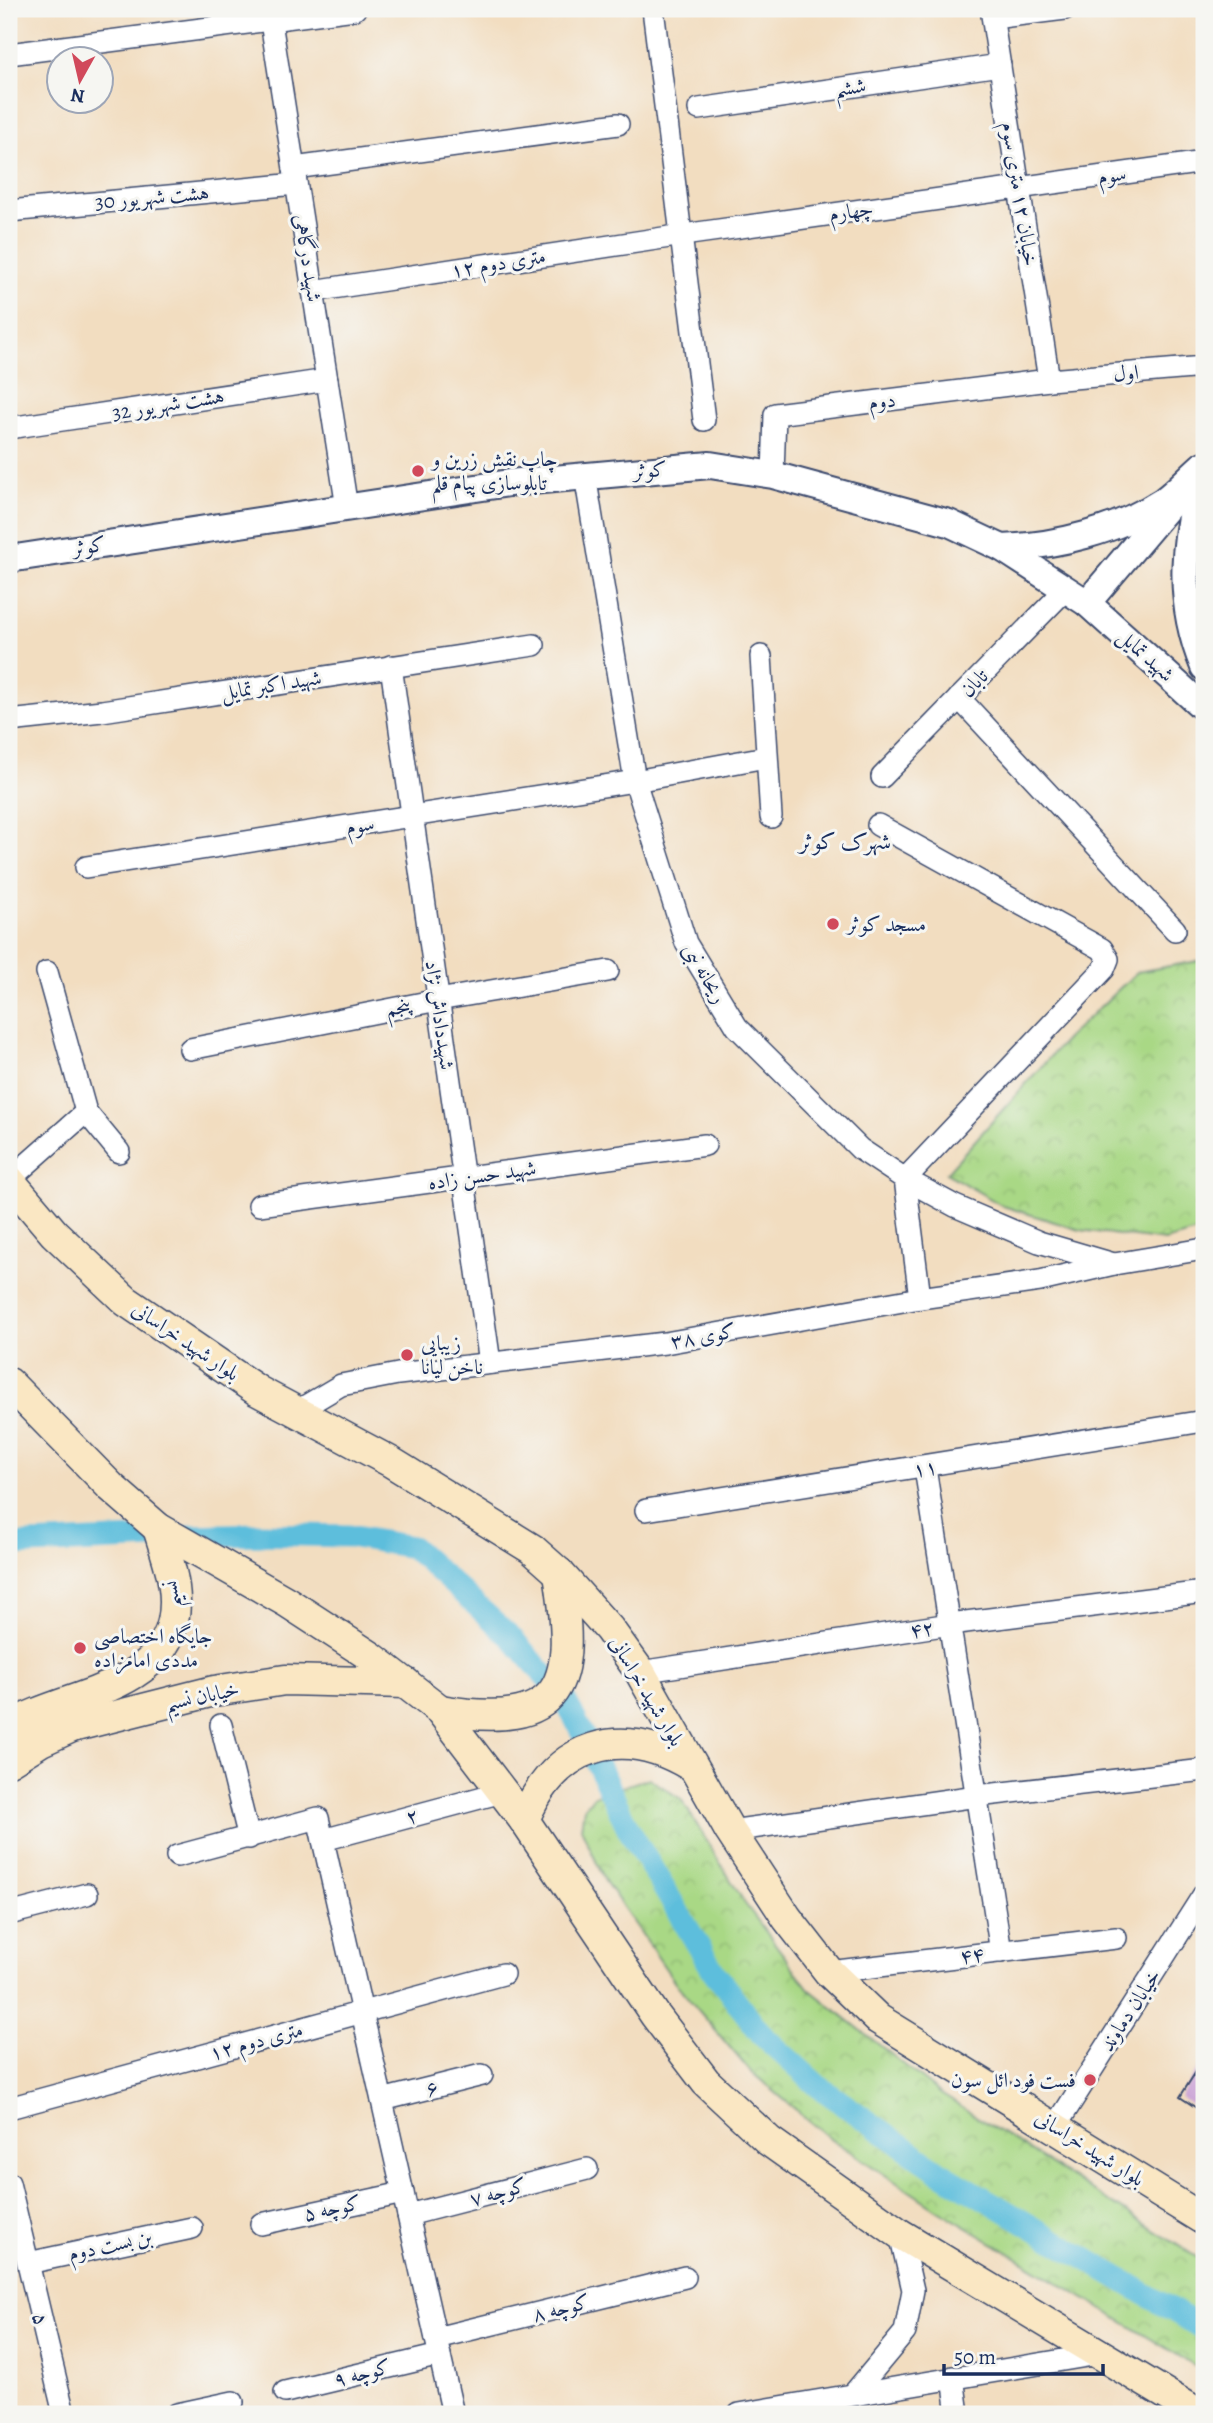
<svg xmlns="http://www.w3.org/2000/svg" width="1213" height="2423" font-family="Alegreya,Amiri,serif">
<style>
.park{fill:url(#park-crowns);stroke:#628472;stroke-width:2}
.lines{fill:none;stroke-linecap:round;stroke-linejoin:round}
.canal{stroke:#5dbedc;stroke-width:23}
.building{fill:#c89ed4}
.minor-casing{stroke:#3b496d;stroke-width:24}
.tertiary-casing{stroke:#3b496d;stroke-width:30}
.secondary-casing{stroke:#3b496d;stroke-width:33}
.minor{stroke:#fff;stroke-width:21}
.tertiary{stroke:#fff;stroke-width:26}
.secondary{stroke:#fae7c3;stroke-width:30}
.poi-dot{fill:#d1495b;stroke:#f6f6f2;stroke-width:2.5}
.labels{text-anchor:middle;stroke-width:6;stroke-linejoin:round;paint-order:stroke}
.street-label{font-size:21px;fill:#1b2f5e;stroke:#f6f6f2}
.poi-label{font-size:21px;fill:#1b2f5e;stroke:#f6f6f2;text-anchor:start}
.neighbourhood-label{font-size:23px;fill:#1b2f5e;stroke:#f6f6f2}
</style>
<defs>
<pattern id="park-crowns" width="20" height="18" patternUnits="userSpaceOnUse" patternTransform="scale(1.75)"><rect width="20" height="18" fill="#a9d885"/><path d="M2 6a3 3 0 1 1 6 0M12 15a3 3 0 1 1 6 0" fill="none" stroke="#91ba75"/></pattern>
</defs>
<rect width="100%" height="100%" fill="#f6f6f2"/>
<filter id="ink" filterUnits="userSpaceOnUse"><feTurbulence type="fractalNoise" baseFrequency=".0143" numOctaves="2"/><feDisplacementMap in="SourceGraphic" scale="14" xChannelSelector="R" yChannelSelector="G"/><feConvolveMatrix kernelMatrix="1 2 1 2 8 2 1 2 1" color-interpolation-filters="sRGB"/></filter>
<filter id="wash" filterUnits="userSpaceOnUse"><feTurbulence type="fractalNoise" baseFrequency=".00686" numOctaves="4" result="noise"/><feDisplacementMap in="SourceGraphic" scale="28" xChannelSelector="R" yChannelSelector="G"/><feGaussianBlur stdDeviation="1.57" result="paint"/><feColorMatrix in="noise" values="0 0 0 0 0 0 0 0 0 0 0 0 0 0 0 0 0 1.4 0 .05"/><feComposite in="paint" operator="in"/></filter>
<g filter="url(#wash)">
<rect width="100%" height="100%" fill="#f2ddc0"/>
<g class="park">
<path d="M1204 960V1230L1165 1241 1080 1230 1003 1206 946 1173 1066 1039 1137 972Z"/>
<path d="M649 1778 681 1799 746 1905 809 1989 941 2094 1204 2262V2371L938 2210 828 2137 749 2070 677 1985 605 1881 581 1828 584 1808 594 1796Z"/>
</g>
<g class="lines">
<g class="canal">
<path d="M192 1536 258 1534 349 1536 412 1547 511 1637 547 1678"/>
<path d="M9 1545 156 1538"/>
<path d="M564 1698 585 1738"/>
<path d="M596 1761 629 1830 714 1972 763 2036 818 2086 940 2172 1204 2329"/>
</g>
</g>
<g id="blocks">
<path class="building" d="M1204 2059V2113L1180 2097Z"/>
</g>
</g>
<g filter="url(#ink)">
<use href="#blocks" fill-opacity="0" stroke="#3b496d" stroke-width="2"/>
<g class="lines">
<defs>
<g id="minor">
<path d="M269 9 347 508"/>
<path d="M653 9 704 420"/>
<path d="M991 9 1049 380"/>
<path d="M993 18 1065 9"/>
<path d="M9 54 355 9"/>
<path d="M699 109 1000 65"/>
<path d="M294 168 618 124"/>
<path d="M9 211 296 184"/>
<path d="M313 291 683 235 1204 162"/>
<path d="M9 428 327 380"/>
<path d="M585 475 635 781 686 943 737 1027 860 1149 905 1179 955 1206 1039 1242 1114 1264"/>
<path d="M773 475 775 414 1049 380 1204 367"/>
<path d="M761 656 771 817"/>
<path d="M391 666 490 1363"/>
<path d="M959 698 1175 930"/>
<path d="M9 721 102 711 534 645"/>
<path d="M882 777 1066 589"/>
<path d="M878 825 1102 949 1108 959 1104 969 905 1179 920 1298"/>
<path d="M86 867 635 781 766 757"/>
<path d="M47 972 86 1112 119 1152"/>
<path d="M190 1049 438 1000 608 971"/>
<path d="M9 1180 86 1112"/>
<path d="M259 1205 705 1145"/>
<path d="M297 1411 341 1385 398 1374 665 1343 920 1298 1040 1281 1114 1264 1204 1249"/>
<path d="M925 1468 1001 1952"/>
<path d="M646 1510 1204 1421"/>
<path d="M640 1672 950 1624 1204 1592"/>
<path d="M221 1725 249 1838"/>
<path d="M730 1831 977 1796 1204 1770"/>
<path d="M323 1840 502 1792"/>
<path d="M177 1856 318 1818 453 2414"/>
<path d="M9 1914 87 1894"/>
<path d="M829 1972 1116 1938"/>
<path d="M382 2100 482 2075"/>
<path d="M9 2108 503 1974"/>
<path d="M1056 2126 1204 1894"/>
<path d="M9 2183 64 2414"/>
<path d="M408 2215 587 2169"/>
<path d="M261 2224 403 2193"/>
<path d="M28 2263 192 2228"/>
<path d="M436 2338 685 2277"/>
<path d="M953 2377 958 2414"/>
<path d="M285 2392 440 2355"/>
<path d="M855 2392 905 2332 913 2290 900 2234"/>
<path d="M177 2414 233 2402"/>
<path d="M739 2414 1099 2354"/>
</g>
<g id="tertiary">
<path d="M1002 548C1056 546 1117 531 1163 501 1177 491 1190 476 1203 465 1184 534 1175 598 1204 667"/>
<path d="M9 559 509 483 710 465 773 475 949 523 1002 548 1087 603 1204 708"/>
<path d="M1087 603 1174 500"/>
</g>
<g id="secondary">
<path d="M9 1180 54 1233 126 1301 258 1391 391 1462 532 1549 559 1573 609 1629 640 1672 730 1831 787 1918 829 1972 878 2019 1204 2220"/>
<path d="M9 1383 111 1487 158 1528 287 1602 370 1656 440 1710 524 1820 655 2015 706 2082 769 2141 900 2234 1199 2414"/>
<path d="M440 1710C566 1731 577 1684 559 1573"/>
<path d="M9 1727C66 1692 176 1690 175 1601 175 1577 165 1551 158 1528"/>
<path d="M9 1761 41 1741 72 1727 214 1691 285 1680 406 1683"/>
<path d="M524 1820C556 1744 620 1723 691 1766"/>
</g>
</defs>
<use href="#minor" class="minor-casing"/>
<use href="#tertiary" class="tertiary-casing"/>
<use href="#secondary" class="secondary-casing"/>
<use href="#minor" class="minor"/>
<use href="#tertiary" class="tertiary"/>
<use href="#secondary" class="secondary"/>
</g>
</g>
<g class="poi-dot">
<circle cx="418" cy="471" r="7"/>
<circle cx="833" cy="924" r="7"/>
<circle cx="407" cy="1355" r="7"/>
<circle cx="80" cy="1648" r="7"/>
<circle cx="1090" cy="2080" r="7"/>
</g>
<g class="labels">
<g class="street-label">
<text transform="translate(850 87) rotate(-8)" y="7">ششم</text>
<text transform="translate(1112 175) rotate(-8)" y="7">سوم</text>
<text transform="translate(1020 194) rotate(81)" y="7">خیابان ۱۲ متری سوم</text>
<text transform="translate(152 197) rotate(-5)" y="7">هشت شهریور 30</text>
<text transform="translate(851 211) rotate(-8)" y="7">چهارم</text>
<text transform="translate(308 258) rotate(81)" y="7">شهید درگاهی</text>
<text transform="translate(498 263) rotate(-9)" y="7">۱۲ متری دوم</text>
<text transform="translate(1126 373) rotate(-5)" y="7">اول</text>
<text transform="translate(882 401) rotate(-7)" y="7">دوم</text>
<text transform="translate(168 404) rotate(-9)" y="7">هشت شهریور 32</text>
<text transform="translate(650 470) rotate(-4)" y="7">کوثر</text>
<text transform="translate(89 546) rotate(-9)" y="7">کوثر</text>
<text transform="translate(1146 655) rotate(42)" y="7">شهید تمایل</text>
<text transform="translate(974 683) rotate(-45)" y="7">تابان</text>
<text transform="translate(271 685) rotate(-9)" y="7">شهید اکبر تمایل</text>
<text transform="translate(360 825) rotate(-9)" y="7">سوم</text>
<text transform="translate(705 973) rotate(60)" y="7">ریحانه نبی</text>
<text transform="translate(398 1007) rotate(-11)" y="7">پنجم</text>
<text transform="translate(440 1015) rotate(82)" y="7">شهیدداداش نژاد</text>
<text transform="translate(482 1175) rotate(-8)" y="7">شهید حسن زاده</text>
<text transform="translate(703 1336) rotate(-10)" y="7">کوی ۳۸</text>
<text transform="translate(186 1341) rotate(34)" y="7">بلوار شهید خراسانی</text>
<text transform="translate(925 1468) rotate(-9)" y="7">۱۱</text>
<text transform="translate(171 1594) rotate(-93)" y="7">نسیم</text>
<text transform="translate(922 1629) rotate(-9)" y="7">۴۲</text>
<text transform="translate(647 1691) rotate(59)" y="7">بلوار شهید خراسانی</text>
<text transform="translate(202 1696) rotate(-12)" y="7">خیابان نسیم</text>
<text transform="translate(412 1816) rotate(-15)" y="7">۲</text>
<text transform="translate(972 1955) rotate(-7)" y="7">۴۴</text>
<text transform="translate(1130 2010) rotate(-57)" y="7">خیابان دماوند</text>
<text transform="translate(256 2041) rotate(-15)" y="7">۱۲ متری دوم</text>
<text transform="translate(432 2088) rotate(-14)" y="7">۶</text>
<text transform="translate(1090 2148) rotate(32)" y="7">بلوار شهید خراسانی</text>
<text transform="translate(498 2192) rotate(-15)" y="7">کوچه ۷</text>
<text transform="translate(332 2208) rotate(-12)" y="7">کوچه ۵</text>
<text transform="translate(110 2245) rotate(-12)" y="7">بن بست دوم</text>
<text transform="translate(561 2308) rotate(-14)" y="7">کوچه ۸</text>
<text transform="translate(41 2319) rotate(77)" y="7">۵</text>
<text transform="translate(362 2373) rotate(-14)" y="7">کوچه ۹</text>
</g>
<g class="poi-label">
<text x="432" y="466">چاپ نقش زرین و<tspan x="432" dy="24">تابلوسازی پیام قلم</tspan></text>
<text x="847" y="931">مسجد کوثر</text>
<text x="421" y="1350">زیبایی<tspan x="421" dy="24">ناخن لیانا</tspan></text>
<text x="94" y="1643">جایگاه اختصاصی<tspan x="94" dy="24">مددی امامزاده</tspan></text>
<text x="1076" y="2087" text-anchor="end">فست فود ائل سون</text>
</g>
<g class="neighbourhood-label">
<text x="845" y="849">شهرک کوثر</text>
</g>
</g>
<rect width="1213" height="2423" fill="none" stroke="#f6f6f2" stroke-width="35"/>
<g transform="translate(80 80) rotate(188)"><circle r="33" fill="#f6f6f2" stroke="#9ea6b7" stroke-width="2"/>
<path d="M0-5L12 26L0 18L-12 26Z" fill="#d1495b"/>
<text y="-10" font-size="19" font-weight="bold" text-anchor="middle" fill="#1b2f5e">N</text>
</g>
<path d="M944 2364v10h159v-10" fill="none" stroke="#1b2f5e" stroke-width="3.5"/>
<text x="954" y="2364" font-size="21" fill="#1b2f5e" stroke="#f6f6f2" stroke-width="5" paint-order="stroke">50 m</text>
</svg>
